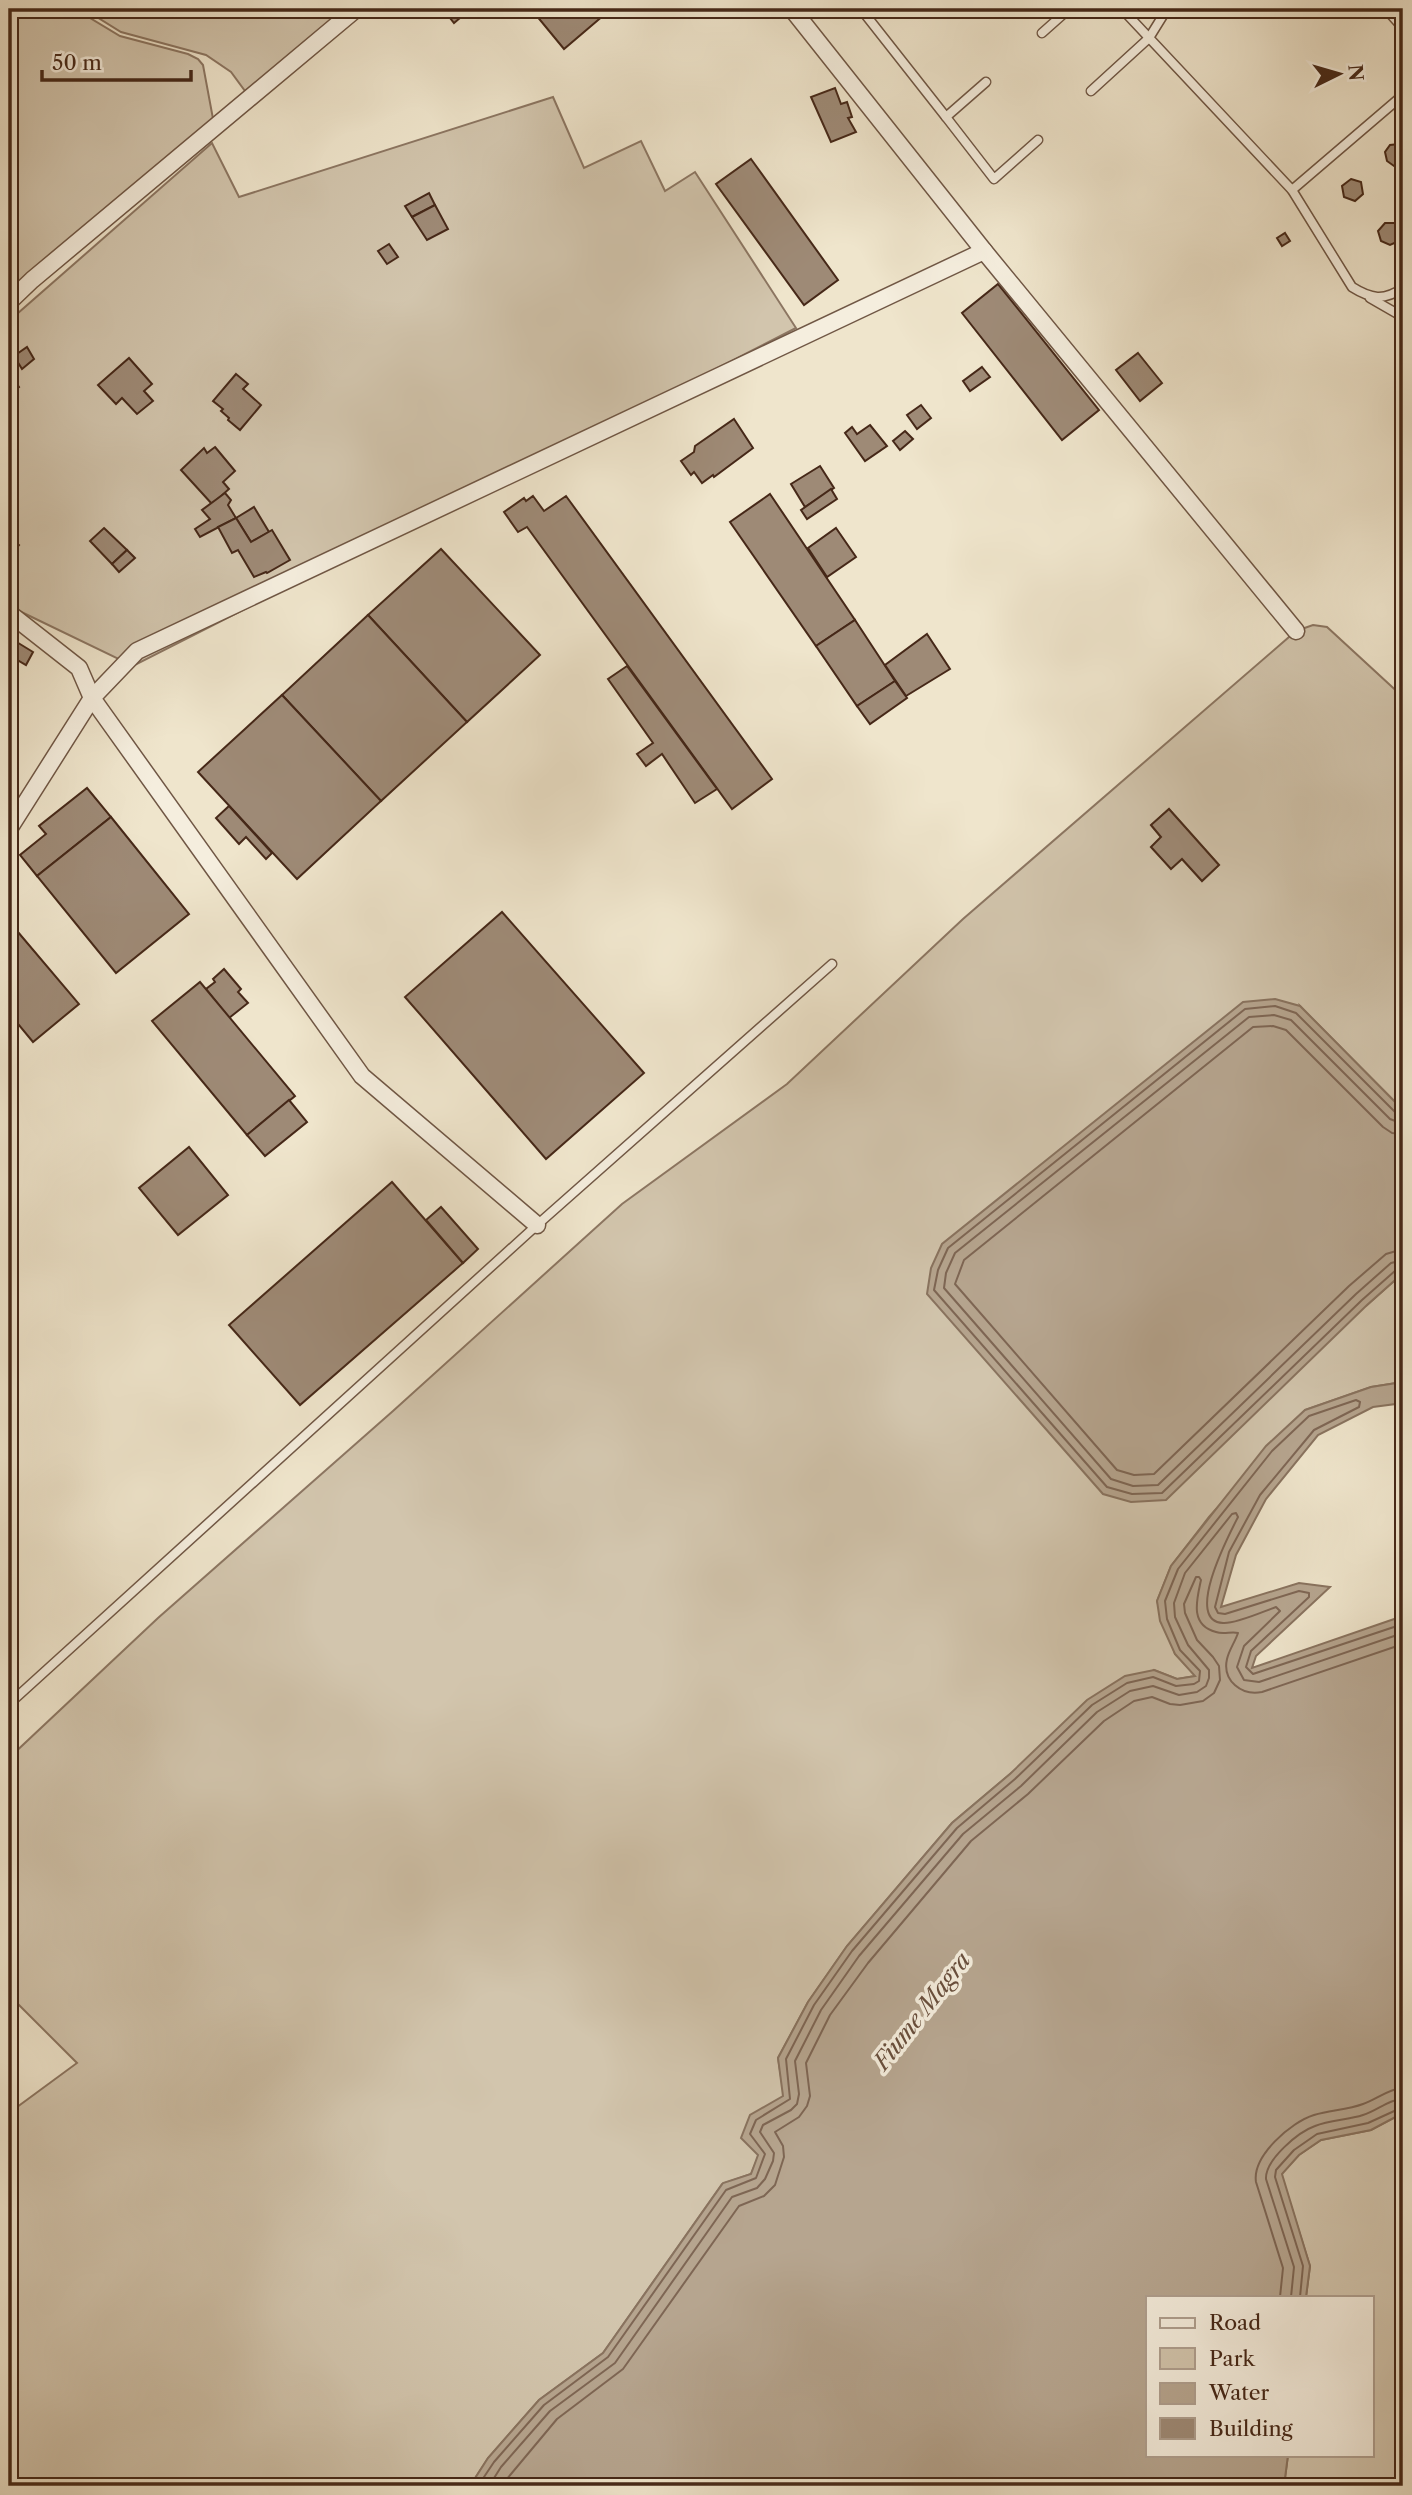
<svg xmlns="http://www.w3.org/2000/svg" width="1412" height="2495" font-family="'Libre Caslon Text',serif">
<style>
.green{fill:#d2c5ad;stroke:#8c7662;stroke-width:2;fill-rule:evenodd}
.water{fill:#b6a58f;stroke:#89735f;stroke-width:2}
.lines{fill:none;stroke-linecap:round;stroke-linejoin:round}
.shore{stroke:#7e6654;stroke-width:2}
.building{fill:#9e8a76;stroke:#462818;stroke-width:2}
.lane-casing{stroke:#705745;stroke-width:11}
.street-casing{stroke:#705745;stroke-width:19}
.lane{stroke:#f5eede;stroke-width:8}
.street{stroke:#f5eede;stroke-width:16}
.labels{text-anchor:middle;stroke-width:7;stroke-linejoin:round;paint-order:stroke}
.water-label{font-size:23px;font-style:italic;fill:#684e3c;stroke:#f5eede}
</style>
<rect width="100%" height="100%" fill="#efe5cc"/>
<filter id="stains"><feTurbulence type="fractalNoise" baseFrequency=".00286" numOctaves="4"/><feColorMatrix values="0 0 0 0 .2 0 0 0 0 .09 0 0 0 0 .02 0 0 0 .5 -.17"/></filter>
<radialGradient id="worn" r=".72"><stop offset=".6" stop-color="#630" stop-opacity="0"/><stop offset="1" stop-color="#630" stop-opacity=".3"/></radialGradient>
<g class="green">
<path d="M9 9H75L120 36 188 54 198 59 203 65 214 124 9 298Z"/>
<path d="M84 9H351L248 95 231 72 206 55 121 32Z"/>
<path d="M553 97 584 168 641 141 665 191 695 172 796 328 133 666 9 606V321L212 143 239 197Z"/>
<path d="M1313 625 1327 627 1403 697V1110L1300 1006 1367 1305 1403 1273V1382L1371 1387 1305 1410 1209 1517 1171 1566 1157 1601 1175 1654 1196 1676 1177 1679 1154 1670 1010 1774 952 1823 847 1946 808 2002 778 2058 784 2096 751 2174 722 2184 603 2353 539 2400 488 2458 470 2486H9V2113L77 2063 9 1995V1758L158 1618 393 1411 622 1204 787 1084 963 919 1296 631ZM1169 809 1219 865 1202 881 1182 859 1171 868 1151 847 1161 837 1151 825Z"/>
<path d="M1403 2113V2486H1284L1288 2455H1372V2297H1306L1310 2266 1281 2174 1299 2155 1321 2140 1371 2130Z"/>
</g>
<g class="water">
<path d="M1275 999 1300 1006 1403 1110V1273L1367 1305 1166 1500 1131 1502 1103 1494 927 1294 931 1268 942 1244 1243 1002Z"/>
<path d="M1403 1382V1403L1373 1407 1318 1435 1266 1499 1236 1555 1221 1607 1299 1583 1330 1587 1256 1656 1252 1668 1403 1616V2113L1371 2130 1321 2140 1299 2155 1282 2174 1310 2266 1306 2297H1148V2455H1288L1284 2486H470L488 2458 539 2400 603 2353 723 2183 751 2174 758 2155 741 2138 750 2115 783 2096 778 2058 808 2002 847 1946 952 1823 1010 1774 1087 1700 1125 1676 1154 1670 1177 1679 1195 1676 1175 1654 1160 1621 1157 1601 1171 1566 1266 1446 1305 1410 1371 1387Z"/>
</g>
<g class="lines">
<g class="shore">
<path d="M1403 1115 1396 1113 1296 1013 1275 1006 1245 1009 948 1248 938 1270 934 1290 1107 1487 1132 1494 1162 1493 1362 1300 1396 1270 1403 1269"/>
<path d="M1403 1124 1390 1119 1291 1020 1274 1015 1249 1017 955 1253 946 1273 944 1288 1111 1479 1133 1486 1158 1485 1356 1294 1391 1263 1403 1260"/>
<path d="M1403 1134 1392 1133 1383 1127 1286 1030 1273 1026 1253 1027 964 1260 955 1284 1117 1470 1134 1475 1154 1474 1349 1286 1386 1254 1403 1249"/>
<path d="M1280 2297 1283 2268 1256 2182C1252 2156 1291 2122 1314 2115 1330 2110 1347 2110 1363 2104 1377 2099 1388 2089 1403 2088"/>
<path d="M1291 2297 1294 2267 1266 2179C1265 2160 1298 2132 1315 2126 1330 2120 1348 2120 1363 2115 1377 2111 1389 2099 1403 2099"/>
<path d="M1300 2297 1303 2266 1275 2177 1276 2170 1294 2150 1317 2134 1368 2123 1403 2107"/>
<path d="M478 2486 494 2462 544 2405 608 2357 726 2190 756 2178 765 2154 750 2134 756 2120 790 2099 786 2059 814 2005 852 1951 957 1828 1015 1779 1092 1705 1127 1683 1153 1677 1176 1686 1194 1684 1199 1681 1200 1671 1180 1650 1167 1619 1165 1601 1178 1569 1272 1451 1309 1416 1356 1400 1360 1402 1359 1407 1314 1430 1260 1495 1229 1552 1215 1607 1218 1613 1225 1614 1299 1591 1309 1593V1597L1251 1651 1246 1667 1253 1674 1403 1624"/>
<path d="M489 2486 501 2467 550 2411 615 2363 732 2197 757 2188 765 2179 773 2161 774 2153 760 2132 763 2125 791 2110 797 2104 799 2094 795 2061 821 2010 859 1956 963 1834 1021 1786 1097 1712 1130 1691 1153 1686 1179 1695 1197 1692 1206 1686 1209 1678V1670L1188 1645 1175 1617 1174 1603 1185 1573 1232 1514 1236 1513 1238 1517C1230 1533 1183 1621 1223 1623 1236 1624 1262 1612 1276 1607L1280 1611 1244 1646 1237 1667 1244 1680 1259 1682 1403 1633"/>
<path d="M501 2486 557 2419 623 2369 739 2206 764 2196 775 2185 784 2157 783 2146 775 2132 799 2117 807 2106 810 2096 806 2063 830 2015 868 1963 971 1841 1028 1794 1104 1721 1134 1701 1152 1697 1170 1704 1180 1705 1203 1701 1214 1693 1220 1680 1219 1666 1213 1657 1197 1640 1185 1613 1184 1604 1196 1577H1199L1201 1580C1197 1599 1189 1625 1216 1632 1224 1635 1231 1631 1238 1633 1235 1642 1229 1650 1227 1659 1222 1681 1242 1696 1262 1692L1403 1644"/>
</g>
</g>
<g class="building">
<path d="M443 9H452L460 18 454 23Z"/>
<path d="M452 9H462L466 14 460 18Z"/>
<path d="M531 9H611L564 49Z"/>
<path d="M835 88 841 104 847 102 852 117 848 118 856 132 831 142 811 97Z"/>
<path d="M1399 144 1403 147V163L1394 166 1387 161 1385 152 1390 145Z"/>
<path d="M751 159 838 280 804 305 716 184Z"/>
<path d="M1351 179 1361 182 1363 194 1355 201 1344 197 1342 186Z"/>
<path d="M429 193 435 205 412 217 405 206Z"/>
<path d="M435 205 448 229 427 240 412 217Z"/>
<path d="M1385 223H1395L1401 231 1399 241 1390 245 1381 241 1378 231Z"/>
<path d="M1285 233 1290 241 1282 246 1277 238Z"/>
<path d="M389 244 398 257 387 264 378 251Z"/>
<path d="M998 284 1099 410 1062 440 962 313Z"/>
<path d="M27 347 34 359 22 369 14 356Z"/>
<path d="M1138 353 1162 383 1140 401 1116 370Z"/>
<path d="M129 358 152 384 144 391 153 401 137 414 122 398 116 404 98 385Z"/>
<path d="M982 367 990 377 970 391 963 381Z"/>
<path d="M9 372 19 387 9 395Z"/>
<path d="M236 374 248 384 243 389 261 405 240 430 228 420 229 418 221 411 223 409 213 401Z"/>
<path d="M921 405 931 418 917 429 907 415Z"/>
<path d="M734 419 753 448 714 477 713 475 702 483 694 472 691 475 681 461 694 452 695 446Z"/>
<path d="M870 425 887 446 865 461 845 433 852 427 857 434Z"/>
<path d="M905 431 913 439 900 450 893 441Z"/>
<path d="M215 447 235 471 223 482 229 489 212 504 181 470 204 448 207 453Z"/>
<path d="M820 466 834 488 805 507 791 484Z"/>
<path d="M831 489 837 499 807 519 801 510Z"/>
<path d="M225 493 231 500 228 505 236 518 200 537 195 529 210 519 202 510Z"/>
<path d="M770 494 855 620 816 646 730 522Z"/>
<path d="M533 496 544 511 566 496 772 779 732 809 527 527 518 532 504 512 524 498 526 501Z"/>
<path d="M254 507 269 532 251 542 236 518Z"/>
<path d="M236 518 251 542 272 530 290 560 267 573 266 572 254 577 238 550 232 553 218 527Z"/>
<path d="M104 528 127 550 112 564 90 541Z"/>
<path d="M836 528 856 557 827 577 808 548Z"/>
<path d="M9 536 19 545 9 557Z"/>
<path d="M441 549 540 655 467 722 368 615Z"/>
<path d="M127 550 135 558 119 572 112 564Z"/>
<path d="M368 615 467 722 381 801 282 695Z"/>
<path d="M855 620 895 681 857 706 816 646Z"/>
<path d="M927 634 950 669 906 696 885 665Z"/>
<path d="M15 641 33 652 26 665 9 655Z"/>
<path d="M627 666 717 789 695 803 662 754 646 766 637 754 653 743 608 679Z"/>
<path d="M895 681 907 698 870 724 857 706Z"/>
<path d="M282 695 381 801 297 879 198 772Z"/>
<path d="M87 788 111 817 37 876 20 855 46 834 39 826Z"/>
<path d="M229 806 272 853 266 859 246 837 239 844 216 818Z"/>
<path d="M1169 809 1219 865 1202 881 1182 859 1171 869 1151 847 1161 837 1151 825Z"/>
<path d="M111 817 189 914 116 973 37 876Z"/>
<path d="M502 912 644 1073 546 1159 405 997Z"/>
<path d="M12 925 79 1004 33 1042 9 1013V927Z"/>
<path d="M224 969 241 989 238 992 248 1003 229 1018 206 989 215 982 213 979Z"/>
<path d="M200 982 295 1096 247 1135 152 1021Z"/>
<path d="M289 1100 307 1122 265 1156 247 1135Z"/>
<path d="M189 1147 228 1195 178 1235 139 1188Z"/>
<path d="M392 1182 463 1263 300 1405 229 1325Z"/>
<path d="M441 1207 478 1249 463 1263 426 1220Z"/>
</g>
<g class="lines">
<defs>
<g id="lane">
<path d="M861 9 946 117 986 82"/>
<path d="M1122 9 1292 190 1352 287C1371 299 1384 301 1403 288"/>
<path d="M1386 9 1403 28"/>
<path d="M1042 33 1069 9"/>
<path d="M1091 91 1149 38 1167 9"/>
<path d="M946 117 994 179 1038 140"/>
<path d="M1292 190 1403 95"/>
<path d="M1370 298 1403 317"/>
<path d="M9 1704 537 1225 832 964"/>
</g>
<g id="street">
<path d="M792 9 984 251 1296 631"/>
<path d="M9 302 32 280 356 9"/>
<path d="M9 613 79 668 92 698 9 829"/>
<path d="M537 1225 362 1076 92 698 137 651 984 251"/>
</g>
</defs>
<use href="#lane" class="lane-casing"/>
<use href="#street" class="street-casing"/>
<use href="#lane" class="lane"/>
<use href="#street" class="street"/>
</g>
<g class="labels">
<g class="water-label">
<text transform="translate(922 2011) rotate(-52)" y="8">Fiume Magra</text>
</g>
</g>
<rect width="1412" height="2495" fill="none" stroke="#efe5cc" stroke-width="35"/>
<rect x="10" y="10" width="1391" height="2474" fill="none" stroke="#462818" stroke-width="3.5"/>
<rect x="18" y="18" width="1377" height="2460" fill="none" stroke="#462818" stroke-width="2"/>
<rect x="1146" y="2296" width="228" height="161" fill="#f5eede" stroke="#af9f8f" stroke-width="2"/>
<rect x="1160" y="2318" width="35" height="10" fill="#f5eede" stroke="#af9f8f" stroke-width="2"/>
<text x="1209" y="2330" font-size="21" fill="#462818">Road</text>
<rect x="1160" y="2348" width="35" height="21" fill="#d2c5ad" stroke="#af9f8f" stroke-width="2"/>
<text x="1209" y="2366" font-size="21" fill="#462818">Park</text>
<rect x="1160" y="2383" width="35" height="21" fill="#b6a58f" stroke="#af9f8f" stroke-width="2"/>
<text x="1209" y="2400" font-size="21" fill="#462818">Water</text>
<rect x="1160" y="2418" width="35" height="21" fill="#9e8a76" stroke="#af9f8f" stroke-width="2"/>
<text x="1209" y="2436" font-size="21" fill="#462818">Building</text>
<g transform="translate(1339 74) rotate(85)" stroke="#f5eede" stroke-width="5" paint-order="stroke">
<path d="M0-5L12 26L0 18L-12 26Z" fill="#462818"/>
<text y="-10" font-size="19" font-weight="bold" text-anchor="middle" fill="#462818">N</text>
</g>
<path d="M42 70v10h149v-10" fill="none" stroke="#462818" stroke-width="3.5"/>
<text x="52" y="70" font-size="21" fill="#462818" stroke="#f5eede" stroke-width="5" paint-order="stroke">50 m</text>
<rect width="100%" height="100%" filter="url(#stains)"/>
<rect width="100%" height="100%" fill="url(#worn)"/>
</svg>
